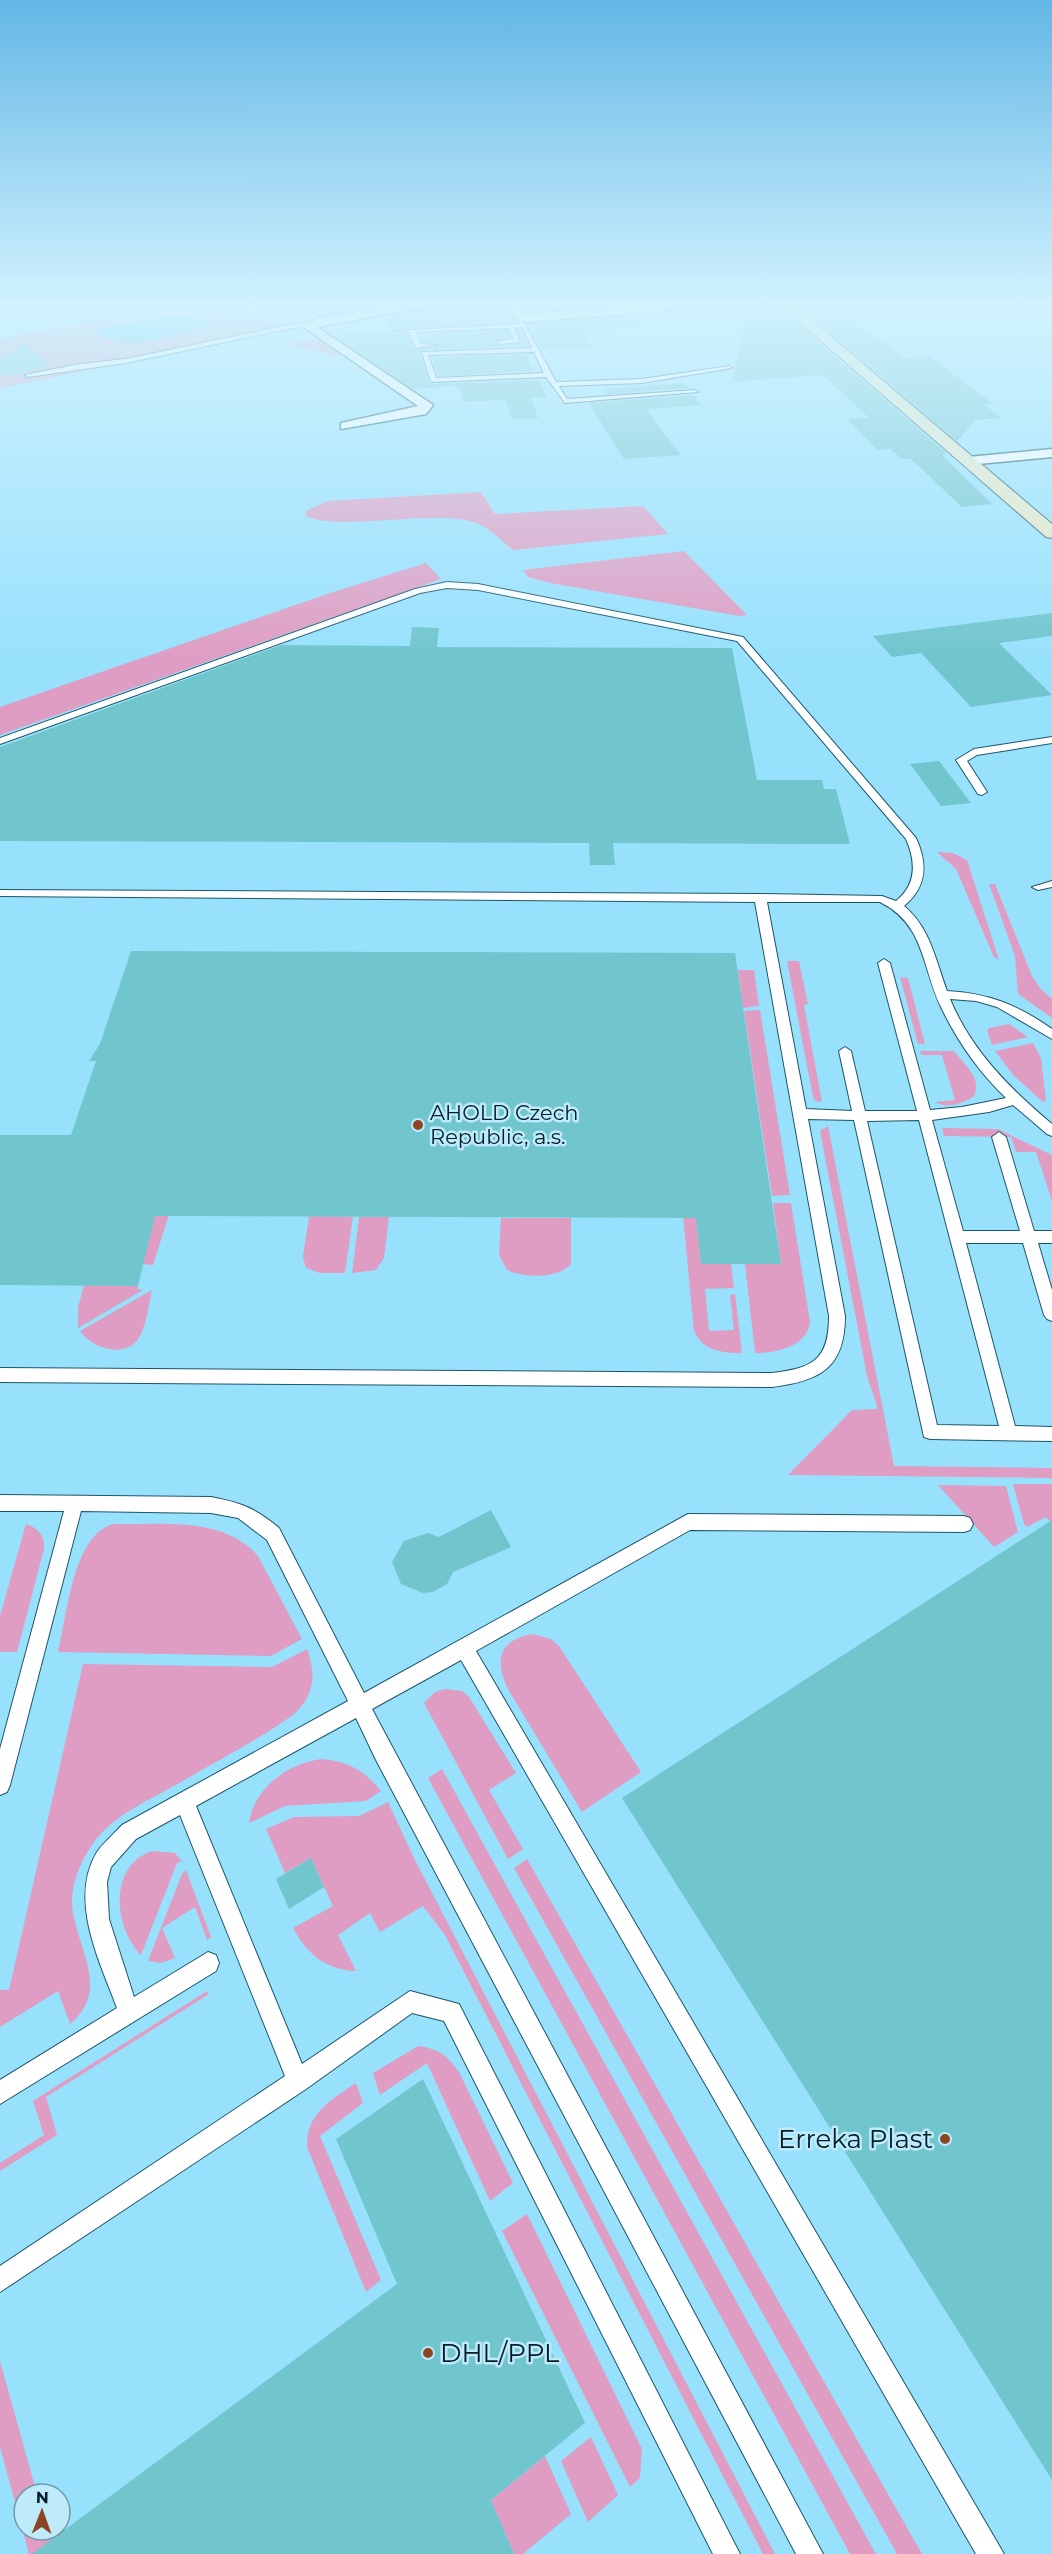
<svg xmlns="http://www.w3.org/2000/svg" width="1052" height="2554" font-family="Montserrat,sans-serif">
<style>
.green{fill:#df9dc3}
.water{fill:#3cbbe3}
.building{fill:#71c5cd}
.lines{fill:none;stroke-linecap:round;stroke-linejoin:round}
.lane-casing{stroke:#1c5568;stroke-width:2}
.street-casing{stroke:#1c5568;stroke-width:3}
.secondary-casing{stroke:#1c5568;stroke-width:2}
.lane{fill:#fff;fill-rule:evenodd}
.street{fill:#fff;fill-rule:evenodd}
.secondary{fill:#ebe8c6;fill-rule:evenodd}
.poi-dot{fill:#8c4423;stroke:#bfeafa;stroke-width:2}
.labels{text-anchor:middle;stroke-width:5;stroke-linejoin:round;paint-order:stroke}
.poi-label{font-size:21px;fill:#001f29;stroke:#bfeafa;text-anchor:start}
.near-poi-label{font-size:26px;fill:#001f29;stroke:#bfeafa;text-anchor:end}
</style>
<rect width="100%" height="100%" fill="#98e1fd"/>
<g class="green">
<path d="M182 305 299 328 0 388V339Z"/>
<path d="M322 337 345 352 336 356 286 345Z"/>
<path d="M481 492 495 514 643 506 668 534 513 550C501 541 490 528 476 523 435 508 332 533 305 515L307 510 328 501Z"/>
<path d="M684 551 747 615 739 616 550 583 528 577 523 570Z"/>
<path d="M426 563 441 579 0 735V707L330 593Z"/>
<path d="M937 852 953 853 967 860 999 960 994 957 956 869Z"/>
<path d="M989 884H995L1032 976 1040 988 1052 999V1018L1018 994 1015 956Z"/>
<path d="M787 961H799L808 1004 804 1005 822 1102 816 1101 813 1097Z"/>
<path d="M738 970H754L759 1006 743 1008Z"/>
<path d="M900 977 908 978 925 1044H918Z"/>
<path d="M760 1010 790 1195 772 1196 744 1011Z"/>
<path d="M1009 1024 1028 1037 992 1045 987 1031 989 1028Z"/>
<path d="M1033 1043 1041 1058 1046 1100 1043 1102 1013 1075 995 1051Z"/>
<path d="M920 1051H954C964 1064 983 1079 974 1096 963 1104 947 1109 935 1102L955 1100 942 1055H921Z"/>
<path d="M828 1126 894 1466 1052 1468V1478L788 1475 852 1410 878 1409 867 1376 820 1131Z"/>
<path d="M942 1128 998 1129 1052 1155V1201L1036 1152H1016L1011 1137 944 1136Z"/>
<path d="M140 1202H173L153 1265 143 1264Z"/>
<path d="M773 1203H791L810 1322C807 1347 776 1353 755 1353L745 1264H781Z"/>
<path d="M682 1205H695L701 1263 731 1264 734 1288 705 1289 709 1331 734 1330 730 1295 735 1294 742 1353C722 1353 703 1351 694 1331Z"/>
<path d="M309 1216 353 1217 345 1273H320L306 1268 303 1257Z"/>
<path d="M359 1217H389L384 1258 376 1270 352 1273Z"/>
<path d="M501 1218H571V1264C558 1279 525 1278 507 1270L499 1255Z"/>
<path d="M84 1285 138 1286 137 1289 143 1290 78 1328V1307Z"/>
<path d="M152 1290C149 1304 147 1319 142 1332 131 1360 94 1351 80 1331Z"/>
<path d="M1013 1484H1052V1524L1046 1517 1027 1527 1024 1524Z"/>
<path d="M938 1485 1006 1486 1018 1532 994 1547Z"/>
<path d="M26 1524C38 1528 45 1535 44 1549L17 1652H0V1616Z"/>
<path d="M114 1524C162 1525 224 1516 258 1556L302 1639 271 1656 58 1652C67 1616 73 1533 114 1524Z"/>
<path d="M533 1634 551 1639 559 1646 641 1772 582 1812 508 1689C494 1661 499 1639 533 1634Z"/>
<path d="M307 1649C317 1676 314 1696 293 1715 255 1742 212 1764 172 1787 143 1803 110 1818 92 1845 81 1861 72 1882 72 1901 72 1942 114 1988 70 2024L58 1991 0 2027V1990H9L83 1664 272 1667Z"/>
<path d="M445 1689 462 1691 469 1697 516 1773 489 1790 523 1849 508 1859 424 1703 435 1692Z"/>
<path d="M321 1759C348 1761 365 1771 381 1791L366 1801 285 1806 249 1823C254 1788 287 1764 321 1759Z"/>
<path d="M442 1769 876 2554H850L428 1778Z"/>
<path d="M388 1802 414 1858 775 2554H763L445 1935 423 1906 380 1932 370 1913 338 1935 356 1971C326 1970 307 1954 293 1928L333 1906 311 1858 285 1873 266 1829 294 1817 359 1816Z"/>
<path d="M152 1851 175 1853 182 1861 177 1863 141 1955C113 1926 109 1865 152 1851Z"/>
<path d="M527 1859 922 2554H897L514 1868Z"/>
<path d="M186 1870 211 1937 207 1940 195 1907 162 1928 175 1958 161 1963 148 1961 182 1874Z"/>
<path d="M207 1991 209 1994 46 2097 57 2135 0 2171V2163L44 2135 33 2101Z"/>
<path d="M418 2046C439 2049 447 2055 459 2072L513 2183 490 2201 427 2063 380 2095 373 2073Z"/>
<path d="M356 2083 363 2103 320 2136 381 2280 366 2292 307 2147C306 2113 331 2100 356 2083Z"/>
<path d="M527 2214 642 2449 640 2478 630 2487 502 2231Z"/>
<path d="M0 2361 37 2494H24V2530H48L51 2540 45 2554H29L0 2447Z"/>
<path d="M591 2437 618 2495 588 2522 561 2461Z"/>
<path d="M545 2456 571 2514 523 2554H514L491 2500Z"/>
</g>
<path class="water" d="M164 316H192L217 321 208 326C173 334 125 355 92 330Z"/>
<g class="building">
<path d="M456 301H505L512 319 517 322 394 329 392 333 407 334 412 347 417 350 439 345 422 342 419 334 507 330 510 337 496 341 500 346 522 343 517 330 521 329 528 346 422 350 420 353 428 381 433 384 538 380 547 397 531 398 538 418 512 419 506 401 502 400 464 402 458 386 413 389 334 336 389 332 387 316Z"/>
<path d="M521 301H640V303L525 312Z"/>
<path d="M827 305 836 312H841L875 339H884L906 358 929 356 992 403 984 404 1001 418 976 420 957 441 800 307Z"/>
<path d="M780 309 946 453 943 456 992 504 962 507 911 459H902L890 449 877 450 847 419 869 418 823 375 732 382 748 310Z"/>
<path d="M640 315V327L583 331 592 347 542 350 528 324Z"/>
<path d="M24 344 51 367 0 377V360Z"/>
<path d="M526 354 534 371 438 376 431 357Z"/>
<path d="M684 383 688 388 608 394 605 389Z"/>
<path d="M693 395 701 405 646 409 681 455 624 459 589 403Z"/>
<path d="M1052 613V636L999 643 1052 695 971 707 921 653 892 657 873 636Z"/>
<path d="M412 627 439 628 437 647 732 648 757 780H822L824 789H836L850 844 613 843 615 865H590L589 843 0 841V747L281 645 410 646Z"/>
<path d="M939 761 971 803 941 806 910 764Z"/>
<path d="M131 951 735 953 781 1264H701L696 1218 155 1216 138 1286 0 1285V1135H71L96 1061H89L100 1044Z"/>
<path d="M491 1510 511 1547 453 1572 447 1584 433 1592 423 1593 401 1584 392 1562 404 1541 428 1533 439 1537Z"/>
<path d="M1052 1520V2480L622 1798Z"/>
<path d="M311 1858 324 1887 289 1909 276 1879Z"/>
<path d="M423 2079 585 2423 491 2500 514 2554H32L397 2284 336 2139Z"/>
</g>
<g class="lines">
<defs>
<g id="lane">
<path d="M1025 301H1032L1052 315V320Z"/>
<path d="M520 315 556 382 642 379 729 366 732 368 642 383 559 386 567 399 695 390 698 392 565 403 546 377 433 382 430 380 422 352 532 348 522 327 514 328 520 342 500 344 498 341 514 339 508 328 416 332 420 344 437 345 417 348 414 346 409 332 394 331 520 324 517 317ZM534 352 544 373 436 378 428 355Z"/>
<path d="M309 323 311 326 293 328 126 363 28 377 25 375 79 364 126 359 293 324Z"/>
<path d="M447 582 478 584 743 637 916 838C928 864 927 887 904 906 930 927 936 961 947 991 988 993 1018 1005 1052 1029V1039L997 1007 976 1001 950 999C971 1050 1010 1089 1052 1124V1136L1047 1134 1013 1105 989 1112 932 1120 963 1231H1020L992 1137 999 1132 1006 1137 1034 1231H1052V1243H1038L1052 1290V1321L1047 1319 1044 1315 1023 1243H966L1015 1426 1052 1427V1441L930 1439 924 1437 854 1120 808 1119 845 1316C845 1368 820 1381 772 1387L0 1382V1368L772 1373C813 1368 829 1360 829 1316L755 902 0 896V890L760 894 882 896 896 901C917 884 916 862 906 839L737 641 478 590 447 588 420 593 0 744V738L415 589ZM767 902H880C925 924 922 968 941 1007 957 1041 979 1072 1006 1098L962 1107 930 1110 890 963 884 959 878 963 917 1111H865L851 1051 845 1047 839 1051 852 1111 806 1109ZM919 1120 999 1426 937 1425 867 1121Z"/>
<path d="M1052 737V743L977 755 967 761 987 792 982 795 978 794 956 760 974 749Z"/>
<path d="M1052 881V887L1038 890 1032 887Z"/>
<path d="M0 1495 211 1497C242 1503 255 1508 279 1528L364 1693 688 1514 964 1516 970 1518 973 1524 970 1530 964 1532 690 1530 476 1651 1004 2554H976L461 1660 372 1709 823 2554H796L376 1760 356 1718 196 1806 302 2064 410 1991 459 2004 740 2554H713L444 2021 412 2013 306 2089 0 2292V2266L285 2076 180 1815 136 1839 111 1867 107 1882 109 1919 134 1997 208 1952 216 1955 219 1963 216 1971 0 2104V2080L117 2008C100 1962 68 1900 97 1852 104 1842 114 1834 122 1825L348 1701 267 1540 238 1518 211 1513 81 1511 10 1785 7 1792 0 1795V1749L64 1511H0Z"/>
</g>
<g id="street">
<path d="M425 301H454L317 327 433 405 426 414 341 429V423L418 406 302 326 318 318Z"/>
<path d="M507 301H519L523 314H527L695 301H748L743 304 527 322 514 318Z"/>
<path d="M1052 449V457L968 465 961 461 968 457Z"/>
</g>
<path id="secondary" d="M775 301H789L1052 524V538L1046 537Z"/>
</defs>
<use href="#lane" class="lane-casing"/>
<use href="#street" class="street-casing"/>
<use href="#secondary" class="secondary-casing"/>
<use href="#lane" class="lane"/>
<use href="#street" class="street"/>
<use href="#secondary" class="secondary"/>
</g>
<linearGradient id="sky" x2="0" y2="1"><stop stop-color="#63b7e6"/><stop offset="0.46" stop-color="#d1f2fe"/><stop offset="1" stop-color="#d1f2fe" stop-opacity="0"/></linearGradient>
<rect width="1052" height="659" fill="url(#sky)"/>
<g class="poi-dot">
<circle cx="418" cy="1125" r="6"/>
<circle cx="945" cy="2139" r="6"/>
<circle cx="428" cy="2353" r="6"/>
</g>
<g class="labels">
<g class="poi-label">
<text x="430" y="1120">AHOLD Czech<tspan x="430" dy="24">Republic, a.s.</tspan></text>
</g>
<g class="near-poi-label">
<text x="933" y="2148">Erreka Plast</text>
<text x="440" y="2362" text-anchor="start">DHL/PPL</text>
</g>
</g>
<g transform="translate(42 2512) rotate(1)"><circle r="28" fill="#bfeafa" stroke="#7399a6" stroke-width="1.5"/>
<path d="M0-4.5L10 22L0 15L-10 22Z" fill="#8c4423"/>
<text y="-9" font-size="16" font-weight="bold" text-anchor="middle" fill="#001f29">N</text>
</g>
</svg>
